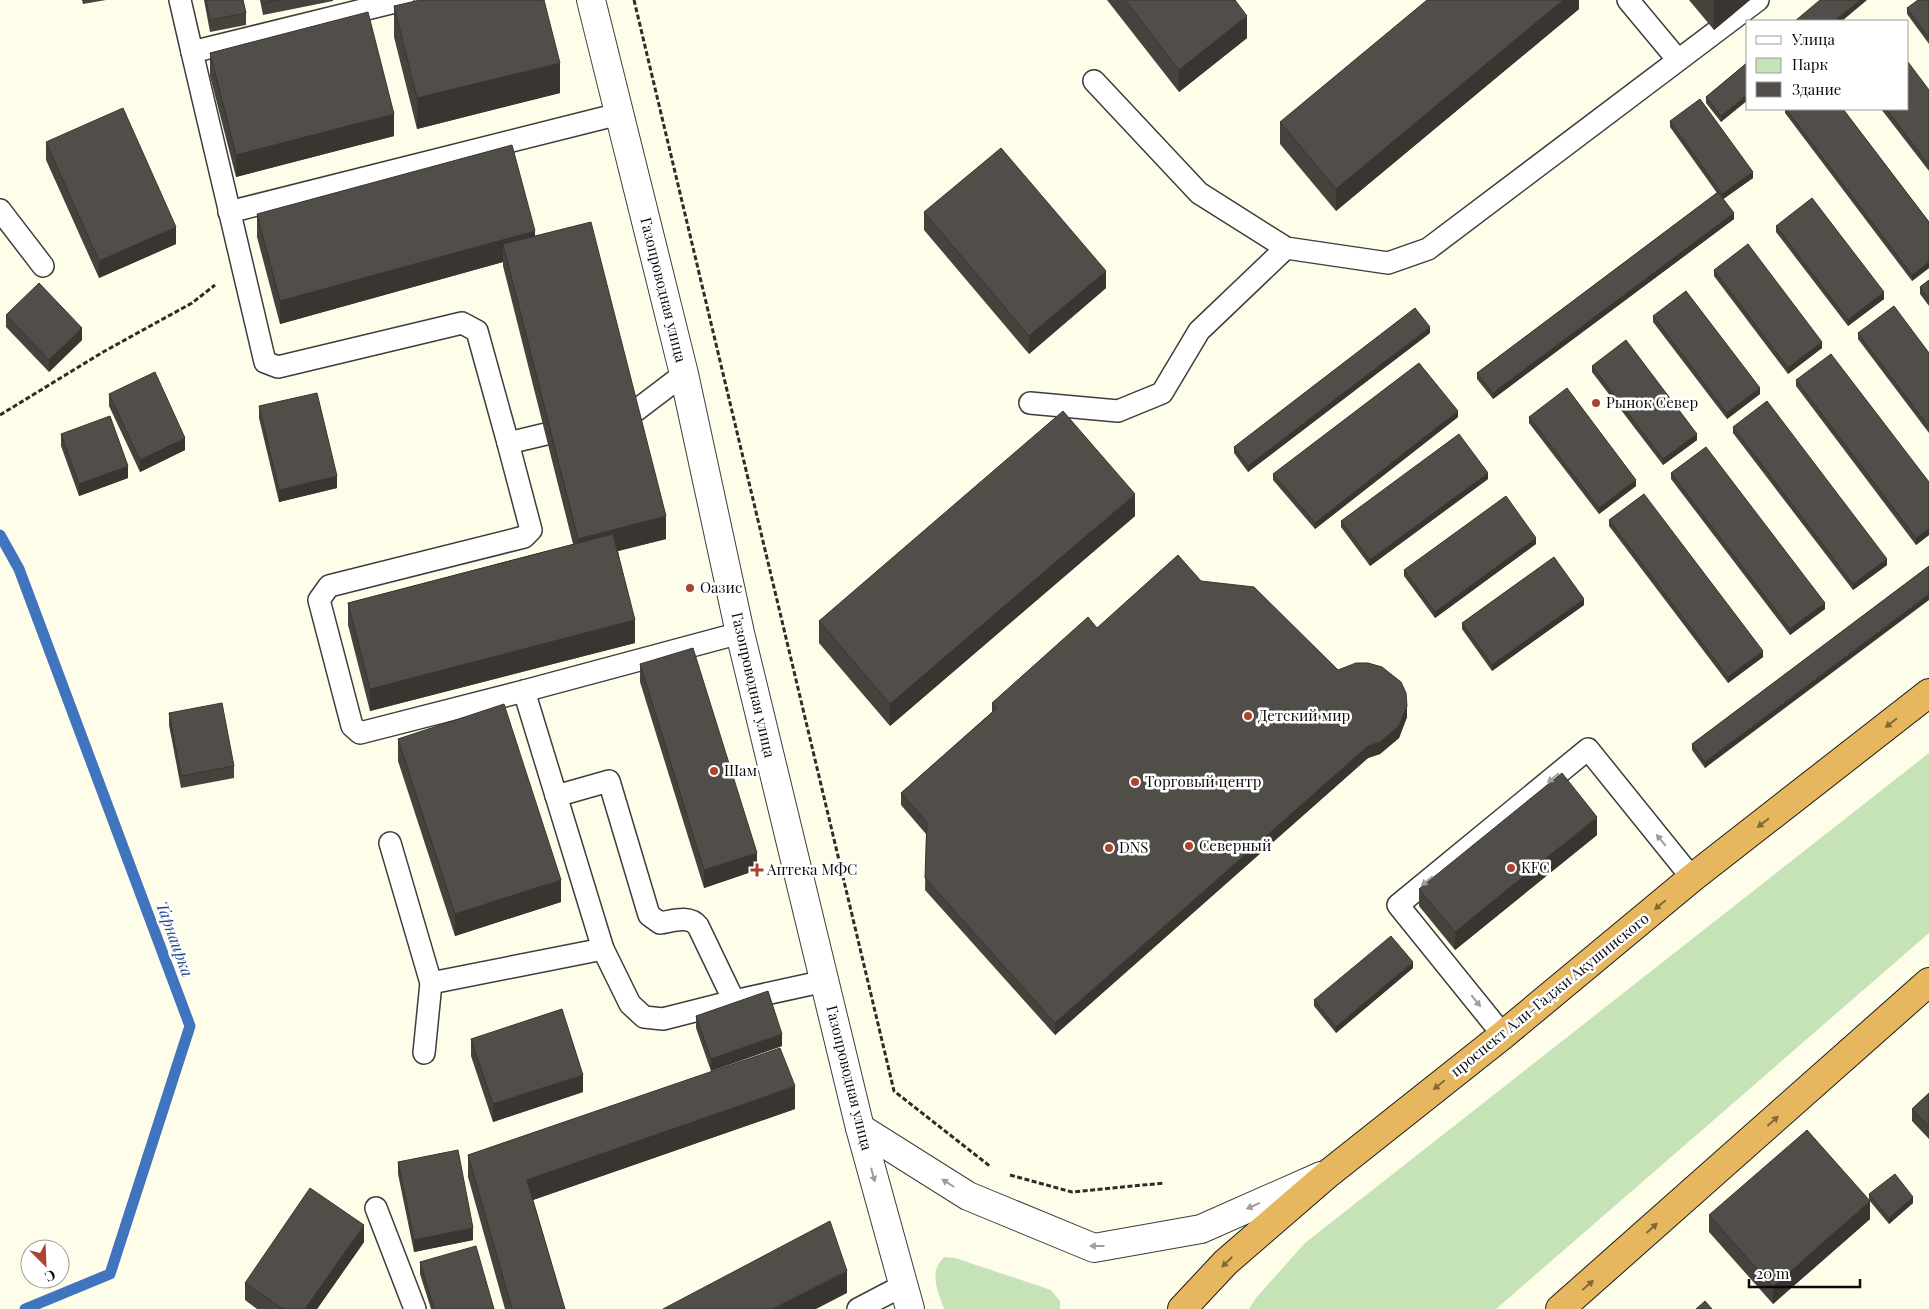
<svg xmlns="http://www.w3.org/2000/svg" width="1929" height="1309" font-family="'Playfair Display',serif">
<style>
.green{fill:#c5e3b7}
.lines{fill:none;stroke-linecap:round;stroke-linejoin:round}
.stream{stroke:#4174bf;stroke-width:11}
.lane-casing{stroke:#3d3d3d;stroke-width:24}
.street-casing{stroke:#3d3d3d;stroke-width:30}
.highway-casing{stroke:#1b1b1b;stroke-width:30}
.path{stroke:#2c2c2c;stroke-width:3;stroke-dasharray:5 2.5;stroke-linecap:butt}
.lane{stroke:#fff;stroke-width:21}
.street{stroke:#fff;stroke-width:28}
.highway{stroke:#e6b75e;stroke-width:28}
.wall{fill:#46423e}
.shaded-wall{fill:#393632}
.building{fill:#514d48;stroke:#393632}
.oneway{fill:#836938}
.oneway2{fill:#9d9d9d}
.poi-dot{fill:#ab4331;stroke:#fff;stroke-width:2}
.labels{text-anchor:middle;stroke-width:5;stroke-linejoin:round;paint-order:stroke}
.street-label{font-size:15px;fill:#0a0a0a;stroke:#fff}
.poi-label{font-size:15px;fill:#0a0a0a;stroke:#fff;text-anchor:start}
.water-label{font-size:16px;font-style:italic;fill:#21498e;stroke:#fff}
</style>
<rect width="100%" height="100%" fill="#fdfde9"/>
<g class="green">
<path d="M1929 753V933L1496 1309H1249L1256 1298 1305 1243Z"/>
<path d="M944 1257 955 1258 1051 1290 1060 1301V1309H944C938 1290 928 1273 944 1257Z"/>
</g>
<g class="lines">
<path class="stream" d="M0 535 19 569 190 1026 110 1274 25 1309"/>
<defs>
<g id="lane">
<path d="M180 0 192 52 403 0"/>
<path d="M1628 0 1678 60"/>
<path d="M192 52 265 362 278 367 462 323 477 331 508 443 546 434"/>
<path d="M1094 81 1199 193 1286 248 1388 263 1428 249 1758 0"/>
<path d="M0 210 43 266"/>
<path d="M229 212 619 114"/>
<path d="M1030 403 1118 411 1162 393 1199 331 1286 248"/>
<path d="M634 412 684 374"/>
<path d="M508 443 531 530 524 537 329 586 319 600 352 726 360 733 524 691 740 633"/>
<path d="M524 691 603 949 630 1004 644 1017 663 1019 734 1001"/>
<path d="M556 796 609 781 649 915 660 923C673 921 689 915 698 926L734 1001 825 981"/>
<path d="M390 843 431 983 603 949"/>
<path d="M1503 1035 1398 905 1588 749 1692 878"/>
<path d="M424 1053 431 983"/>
<path d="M376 1208 415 1309"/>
<path d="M858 1309 904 1285"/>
</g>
<g id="street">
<path d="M591 0 684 374 740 633 860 1128 910 1309"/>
<path d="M860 1128 968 1196 1094 1248 1201 1229 1321 1176"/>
</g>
<g id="highway">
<path d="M1182 1309 1226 1262 1329 1173 1503 1035 1692 878 1929 693"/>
<path d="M1560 1309 1929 982"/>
</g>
</defs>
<use href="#lane" class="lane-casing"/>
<use href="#street" class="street-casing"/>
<use href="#highway" class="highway-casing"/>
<g class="path">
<path d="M634 0 894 1091 991 1167"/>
<path d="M0 415 103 352 192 303 215 285"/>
<path d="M1010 1175 1072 1192 1164 1183"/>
</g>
<use href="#lane" class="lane"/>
<use href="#street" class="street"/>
<use href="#highway" class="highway"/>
</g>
<g class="wall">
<path d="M82 0H106L83 4Z"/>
<path d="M204 0H243L246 13V25L210 32Z"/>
<path d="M260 0H333V1L263 15Z"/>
<path d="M1107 0H1235L1247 38 1179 92Z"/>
<path d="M1579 0V9L1336 211 1280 144V122Z"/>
<path d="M1689 0H1750L1714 30Z"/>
<path d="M1929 0V44L1907 14V8Z"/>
<path d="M394 6 560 93 417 129 394 37Z"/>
<path d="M210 53 394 136 236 177 210 76Z"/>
<path d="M1748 62 1721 122 1706 103V97Z"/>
<path d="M1929 90V171L1881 109H1908Z"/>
<path d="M1785 109H1843L1929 222V268L1912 281 1785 113Z"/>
<path d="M1670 121 1753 178 1723 199 1734 219 1493 399 1477 379V373L1717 193 1670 127Z"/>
<path d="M46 142 176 244 99 278 46 160Z"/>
<path d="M924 212 1106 288 1029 354 924 230Z"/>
<path d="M257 214 535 236 666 539 618 551 635 643 370 711 348 625V603L573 544 503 266V262L280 324 257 237Z"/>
<path d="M1776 226 1884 299 1848 326 1776 232Z"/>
<path d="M1714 270 1822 348 1788 374 1714 276Z"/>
<path d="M1929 280V306L1920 294V287Z"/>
<path d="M6 315 82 340 49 372 6 327Z"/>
<path d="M1653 316 1760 394 1727 419 1653 322Z"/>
<path d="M1430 333 1248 472 1234 453V447Z"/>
<path d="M1858 333 1929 353V433L1858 339Z"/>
<path d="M1592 366 1697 440 1663 465 1592 372Z"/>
<path d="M1796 380 1929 482V535L1916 545 1796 386Z"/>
<path d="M109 394 185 450 140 472 109 406Z"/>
<path d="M259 406 337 488 279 502 259 418Z"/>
<path d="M1458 417 1315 529 1273 480V474Z"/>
<path d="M1529 417 1636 486 1599 514 1529 423Z"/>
<path d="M1733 427 1887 565 1853 590 1733 433Z"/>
<path d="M61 434 128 478 79 496 61 446Z"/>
<path d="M1671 473 1825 609 1790 635 1671 479Z"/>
<path d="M1488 479 1370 566 1341 527V521Z"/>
<path d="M1135 516 890 726 819 643V621Z"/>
<path d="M1609 520 1763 657 1728 683 1609 526Z"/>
<path d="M1536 544 1435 618 1404 576V570Z"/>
<path d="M1929 566 1705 768 1692 750V744Z"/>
<path d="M1201 581 1338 670 1407 717 1399 738 1380 754 1368 758 1055 1035 925 890 926 834 901 805V793L992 712V703L1097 628Z"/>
<path d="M1584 605 1492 671 1462 629V623Z"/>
<path d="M640 664 757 870 704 888 640 682Z"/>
<path d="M169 713 234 766V778L181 788 169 725Z"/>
<path d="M398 739 561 902 455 936 398 761Z"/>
<path d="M1597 835 1455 950 1419 906V889Z"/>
<path d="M1413 968 1336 1033 1314 1006V1000Z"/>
<path d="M696 1016 782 1046 711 1071 696 1028Z"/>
<path d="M471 1039 583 1092 493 1122 471 1056Z"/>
<path d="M1929 1093V1139L1912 1121V1109Z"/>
<path d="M795 1109 533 1200 565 1309H505L468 1177V1155Z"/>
<path d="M398 1162 473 1240 414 1252 398 1174Z"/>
<path d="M1869 1194 1913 1203 1889 1224 1869 1200Z"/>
<path d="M1709 1215 1870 1219 1773 1304 1709 1232Z"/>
<path d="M364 1242 317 1309H257L245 1300V1283Z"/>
<path d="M420 1262 494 1309H431L420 1274Z"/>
</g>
<g class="shaded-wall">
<path d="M1563 0H1579V9L1336 211V189Z"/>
<path d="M1714 0H1750L1714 30Z"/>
<path d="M1860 0H1867L1842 21H1834Z"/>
<path d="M1247 16V38L1179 92V70Z"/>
<path d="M560 63V93L417 129V98Z"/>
<path d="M1748 94V100L1721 122V116Z"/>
<path d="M394 114V136L236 177V155Z"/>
<path d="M1753 172V178L1722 200V194Z"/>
<path d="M1734 213V219L1493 399V393Z"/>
<path d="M176 227V244L99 278V261Z"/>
<path d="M535 231V253L503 244V262L280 324V301Z"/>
<path d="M1929 262V268L1912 281V275Z"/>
<path d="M1106 271V288L1029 354V336Z"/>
<path d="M1884 292V299L1848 326V320Z"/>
<path d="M1430 327V333L1248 472V466Z"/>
<path d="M82 328V340L49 372V360Z"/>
<path d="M1822 342V348L1788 374V368Z"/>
<path d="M1760 388V394L1727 419V413Z"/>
<path d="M1458 411V417L1315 529V523Z"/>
<path d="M1697 434V440L1663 465V459Z"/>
<path d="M185 438V450L140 472V460Z"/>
<path d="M128 466V478L79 496V484Z"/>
<path d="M1488 473V479L1370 566V560Z"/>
<path d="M337 476V488L279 502V490Z"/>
<path d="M1636 480V486L1599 514V508Z"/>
<path d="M1135 494V516L890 726V704Z"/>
<path d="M666 516V539L578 561V539Z"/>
<path d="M1929 529V535L1916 545V538Z"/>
<path d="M1536 538V544L1435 618V612Z"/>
<path d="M1887 559V565L1853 590V584Z"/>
<path d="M1929 594V600L1705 768V762Z"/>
<path d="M1584 599V605L1492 671V665Z"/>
<path d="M1825 603V609L1790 635V629Z"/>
<path d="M635 620V643L370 711V689Z"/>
<path d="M1763 651V657L1728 683V677Z"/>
<path d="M1407 706V717L1399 738 1380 754 1368 758 1055 1035V1023Z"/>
<path d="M1597 817V835L1455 950V932Z"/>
<path d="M757 853V870L704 888V870Z"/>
<path d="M561 880V902L455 936V914Z"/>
<path d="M1413 962V968L1336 1033V1027Z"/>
<path d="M782 1034V1046L711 1071V1059Z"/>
<path d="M583 1075V1092L493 1122V1104Z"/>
<path d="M795 1086V1109L527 1202V1180Z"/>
<path d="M1913 1197V1203L1889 1224V1218Z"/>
<path d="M1870 1201V1219L1773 1304V1287Z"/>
<path d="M364 1225V1242L317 1309H305Z"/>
<path d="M473 1228V1240L414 1252V1240Z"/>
<path d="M847 1271V1293L816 1309H772Z"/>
</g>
<g class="building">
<path d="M206 0H243L246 13 210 20Z"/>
<path d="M262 0H279L263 3Z"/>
<path d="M420 0H544L560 63 417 98 394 6Z"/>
<path d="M1125 0H1235L1247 16 1179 70Z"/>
<path d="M1427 0H1563L1336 189 1280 122Z"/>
<path d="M1820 0H1860L1834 21H1795Z"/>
<path d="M1918 0H1929V38L1907 8Z"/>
<path d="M368 12 394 114 236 155 210 53Z"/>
<path d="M1748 62V94L1721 116 1706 97Z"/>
<path d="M1908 62 1929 90V165L1886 109H1908Z"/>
<path d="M1700 99 1753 172 1722 194 1670 121Z"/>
<path d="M123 108 176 227 99 261 46 142Z"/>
<path d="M1786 109H1843L1929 222V262L1912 275Z"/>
<path d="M512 145 535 231 280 301 257 214Z"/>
<path d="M1001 148 1106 271 1029 336 924 212Z"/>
<path d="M1718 192 1734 213 1493 393 1477 373Z"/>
<path d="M1812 198 1884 292 1848 320 1776 226Z"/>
<path d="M591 222 666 516 578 539 503 244Z"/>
<path d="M1748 244 1822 342 1788 368 1714 270Z"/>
<path d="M1929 280V300L1920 287Z"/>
<path d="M39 283 82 328 49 360 6 315Z"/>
<path d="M1686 291 1760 388 1727 413 1653 316Z"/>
<path d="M1894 306 1929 353V427L1858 333Z"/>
<path d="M1415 308 1430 327 1248 466 1234 447Z"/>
<path d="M1626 340 1697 434 1663 459 1592 366Z"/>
<path d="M1831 354 1929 482V529L1916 538 1796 380Z"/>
<path d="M1419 363 1458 411 1315 523 1273 474Z"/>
<path d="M155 372 185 438 140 460 109 394Z"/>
<path d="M1567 388 1636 480 1599 508 1529 417Z"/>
<path d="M317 393 337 476 279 490 259 406Z"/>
<path d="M1767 401 1887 559 1853 584 1733 427Z"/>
<path d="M1063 411 1135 494 890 704 819 621Z"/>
<path d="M110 416 128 466 79 484 61 434Z"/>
<path d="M1459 434 1488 473 1370 560 1341 521Z"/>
<path d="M1706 447 1825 603 1790 629 1671 473Z"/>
<path d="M1644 494 1763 651 1728 677 1609 520Z"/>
<path d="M1506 496 1536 538 1435 612 1404 570Z"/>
<path d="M613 534 635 620 370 689 348 603Z"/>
<path d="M1178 555 1201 581 1254 587 1338 670 1356 663H1368L1382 667 1401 682 1406 693 1407 706 1399 726 1380 742 1368 746 1055 1023 925 878 927 822 901 793 997 708 992 703 1088 617 1097 628Z"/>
<path d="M1554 557 1584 599 1492 665 1462 623Z"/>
<path d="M1929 566V594L1705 762 1692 744Z"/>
<path d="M693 648 757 853 704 870 640 664Z"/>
<path d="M222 703 234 766 181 776 169 713Z"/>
<path d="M504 704 561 880 455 914 398 739Z"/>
<path d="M1562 773 1597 817 1455 932 1419 889Z"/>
<path d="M1391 936 1413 962 1336 1027 1314 1000Z"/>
<path d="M768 991 782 1034 711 1059 696 1016Z"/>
<path d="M562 1009 583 1075 493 1104 471 1039Z"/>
<path d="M780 1048 795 1086 527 1180 565 1309H512L468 1155Z"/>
<path d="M1929 1093V1127L1912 1109Z"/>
<path d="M1807 1130 1870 1201 1773 1287 1709 1215Z"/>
<path d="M458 1150 473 1228 414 1240 398 1162Z"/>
<path d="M1895 1174 1913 1197 1889 1218 1869 1194Z"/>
<path d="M310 1188 364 1225 305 1309H283L245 1283Z"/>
<path d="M830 1221 847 1271 772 1309H663Z"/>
<path d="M476 1246 494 1309H434L420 1262Z"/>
<path d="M1705 1301 1712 1309H1696Z"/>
</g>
<defs><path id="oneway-solid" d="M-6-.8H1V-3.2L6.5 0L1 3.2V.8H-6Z" transform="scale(1.25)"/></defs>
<g class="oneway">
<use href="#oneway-solid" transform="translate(1891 723) rotate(142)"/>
<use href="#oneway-solid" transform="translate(1763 823) rotate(142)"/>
<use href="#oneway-solid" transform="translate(1660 905) rotate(140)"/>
<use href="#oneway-solid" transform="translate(1439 1085) rotate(141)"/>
<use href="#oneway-solid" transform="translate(1773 1121) rotate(-42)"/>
<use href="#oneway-solid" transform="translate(1652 1228) rotate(-42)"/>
<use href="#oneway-solid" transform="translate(1227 1262) rotate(136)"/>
<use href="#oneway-solid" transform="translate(1588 1285) rotate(-41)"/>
</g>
<g class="oneway2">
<use href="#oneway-solid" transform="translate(1553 778) rotate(141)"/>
<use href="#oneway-solid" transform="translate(1661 840) rotate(-129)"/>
<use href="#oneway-solid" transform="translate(1427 881) rotate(141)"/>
<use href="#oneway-solid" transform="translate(1476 1001) rotate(51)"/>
<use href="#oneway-solid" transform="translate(873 1175) rotate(75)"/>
<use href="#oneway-solid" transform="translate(948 1183) rotate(-148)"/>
<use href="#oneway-solid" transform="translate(1253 1206) rotate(156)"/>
<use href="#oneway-solid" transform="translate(1097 1246) rotate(-180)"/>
</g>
<g class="poi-dot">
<circle cx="1596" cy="403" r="5"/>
<circle cx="690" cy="588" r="5"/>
<circle cx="1248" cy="716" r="5"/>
<circle cx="714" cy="771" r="5"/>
<circle cx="1135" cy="782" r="5"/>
<circle cx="1189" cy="846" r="5"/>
<circle cx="1109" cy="848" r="5"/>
<circle cx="1511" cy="868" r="5"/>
<path d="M754.5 862.5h5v5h5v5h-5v5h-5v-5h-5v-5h5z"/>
</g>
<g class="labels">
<g class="street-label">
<text transform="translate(663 290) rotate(76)" y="5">Газопроводная улица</text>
<text transform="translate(753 685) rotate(77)" y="5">Газопроводная улица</text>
<text transform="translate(1550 995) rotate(-39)" y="5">проспект Али-Гаджи Акушинского</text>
<text transform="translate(849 1078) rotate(76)" y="5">Газопроводная улица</text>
</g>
<g class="poi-label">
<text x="1606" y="408">Рынок Север</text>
<text x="700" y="593">Оазис</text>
<text x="1258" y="721">Детский мир</text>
<text x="724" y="776">Шам</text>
<text x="1145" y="787">Торговый центр</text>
<text x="1199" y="851">Северный</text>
<text x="1119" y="853">DNS</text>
<text x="1521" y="873">KFC</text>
<text x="767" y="875">Аптека МФС</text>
</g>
<g class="water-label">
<text transform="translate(175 939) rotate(70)" y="6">Тарнаирка</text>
</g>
</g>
<rect x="1746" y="20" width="162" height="90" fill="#ffffff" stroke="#9d9d9d"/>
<rect x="1756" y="36" width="25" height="8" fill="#ffffff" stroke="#9d9d9d"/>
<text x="1792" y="45" font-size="15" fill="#0a0a0a">Улица</text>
<rect x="1756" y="58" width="25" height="15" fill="#c5e3b7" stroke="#9d9d9d"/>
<text x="1792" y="70" font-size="15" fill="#0a0a0a">Парк</text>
<rect x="1756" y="82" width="25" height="15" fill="#514d48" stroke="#9d9d9d"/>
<text x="1792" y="95" font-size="15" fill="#0a0a0a">Здание</text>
<g transform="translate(45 1264) rotate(156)"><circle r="24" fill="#ffffff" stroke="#9d9d9d"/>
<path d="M0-4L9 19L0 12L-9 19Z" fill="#ab4331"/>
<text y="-8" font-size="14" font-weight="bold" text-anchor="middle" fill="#0a0a0a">С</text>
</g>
<path d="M1749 1279v8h111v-8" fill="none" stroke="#0a0a0a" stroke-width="2.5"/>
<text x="1756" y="1279" font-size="15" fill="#0a0a0a" stroke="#ffffff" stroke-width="4" paint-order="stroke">20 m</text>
</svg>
